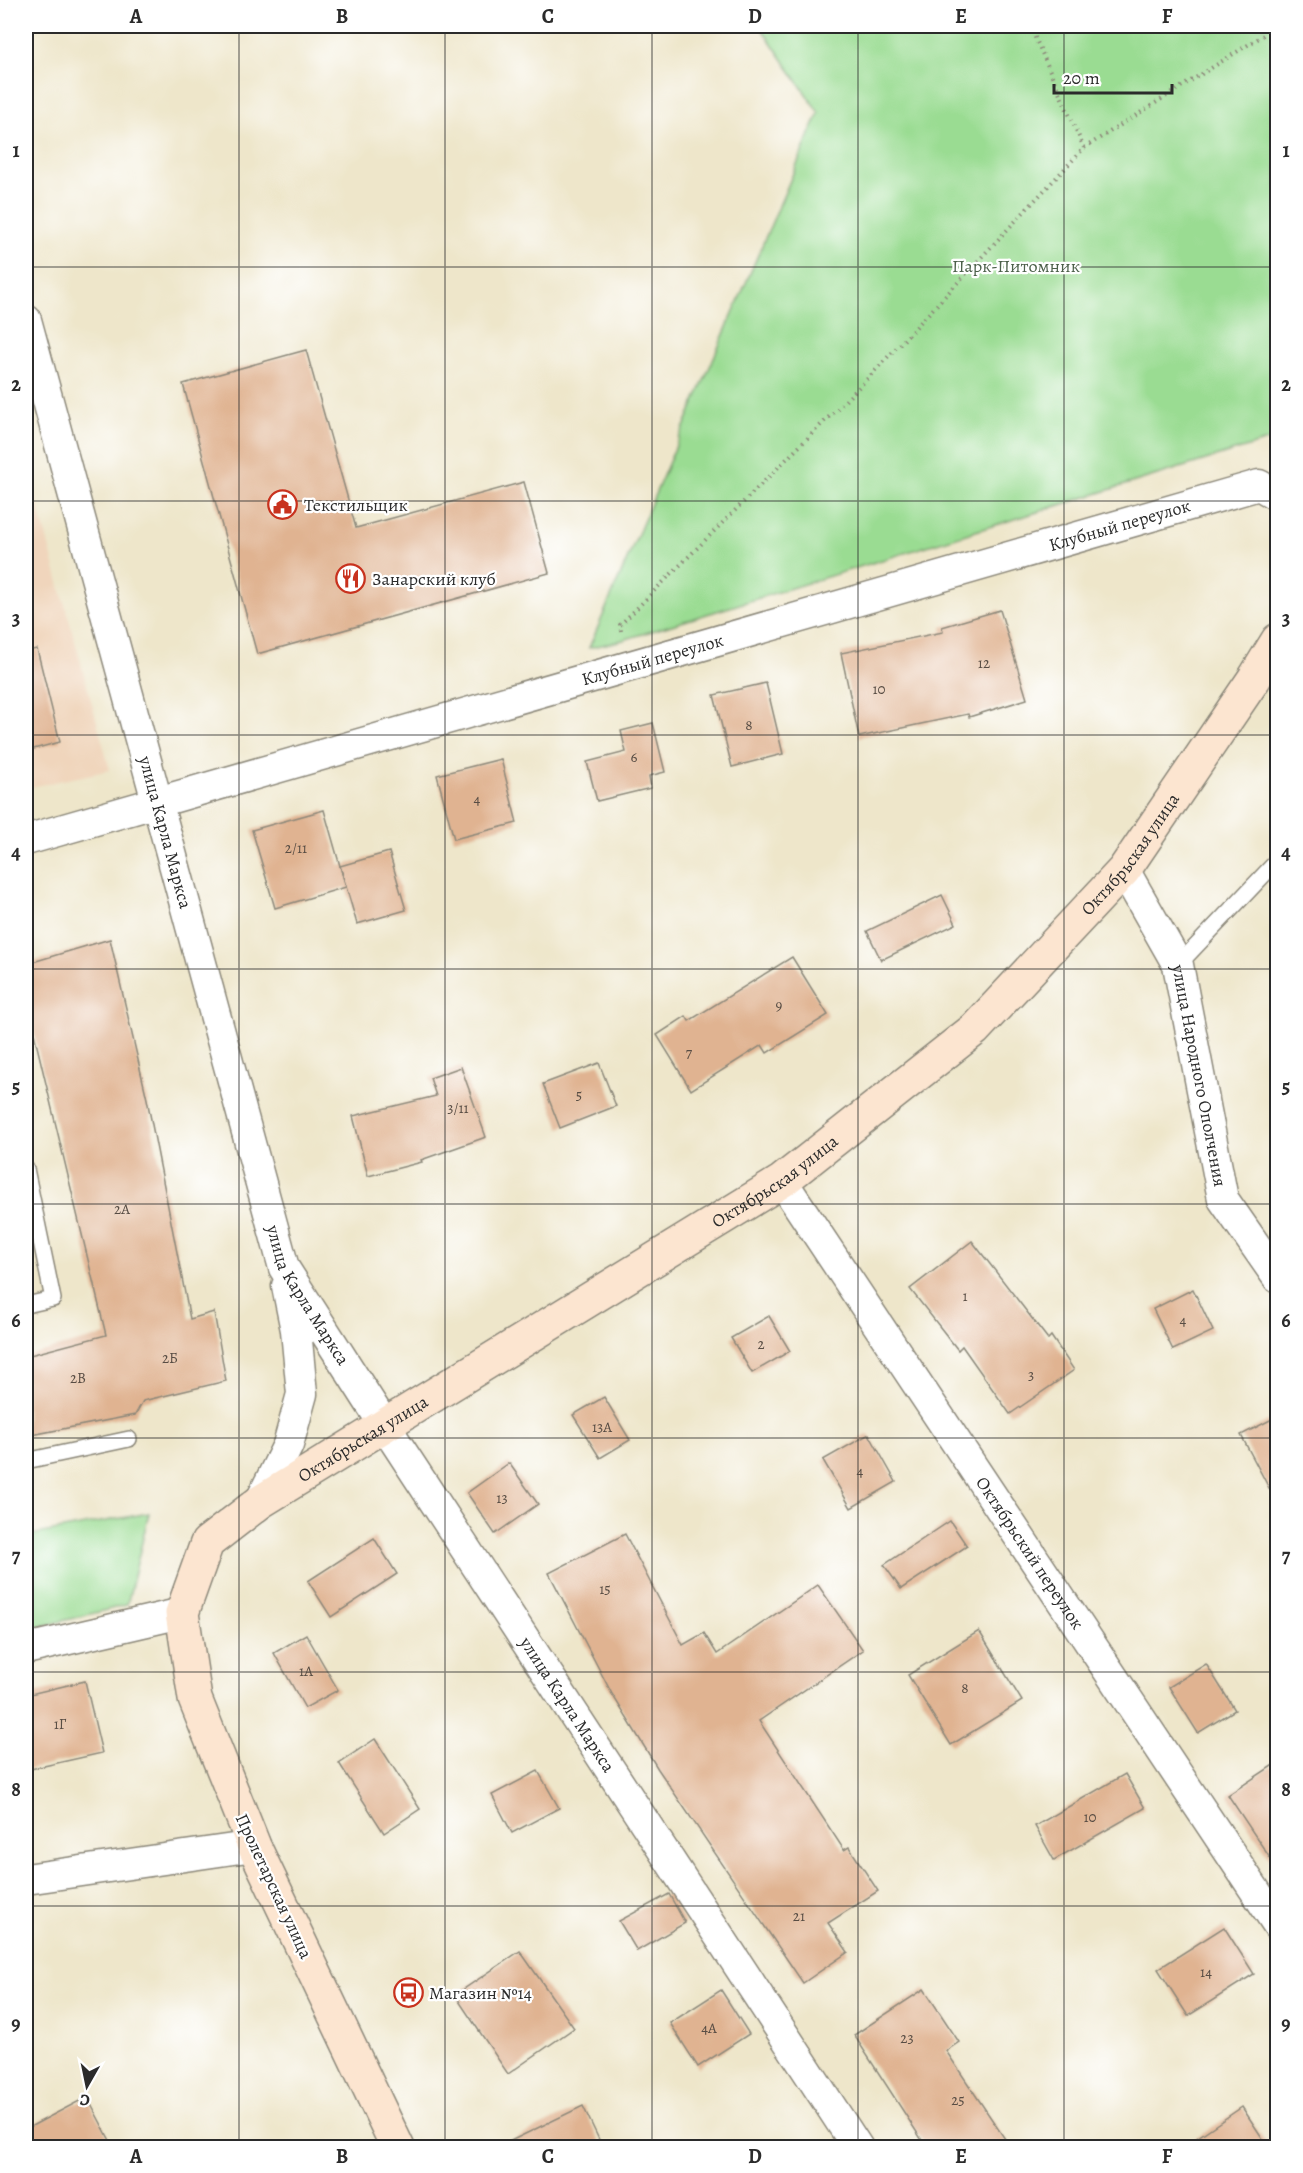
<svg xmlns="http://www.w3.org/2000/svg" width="1303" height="2173" font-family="Alegreya,serif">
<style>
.built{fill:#f0d5bc}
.green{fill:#9adc92;stroke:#62845e;stroke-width:1.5}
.building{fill:#e0b391}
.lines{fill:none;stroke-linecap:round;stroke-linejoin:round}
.lane-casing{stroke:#8c887a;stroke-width:18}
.street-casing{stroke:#8c887a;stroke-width:33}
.secondary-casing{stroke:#8c887a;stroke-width:36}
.path{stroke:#8c887a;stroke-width:4;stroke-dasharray:1.5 4.5;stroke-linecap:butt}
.lane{stroke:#fff;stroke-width:15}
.street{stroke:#fff;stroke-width:30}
.secondary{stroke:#fce5d0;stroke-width:33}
.grid{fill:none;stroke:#2b2b2b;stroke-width:1.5;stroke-opacity:0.55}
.labels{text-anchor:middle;stroke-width:4.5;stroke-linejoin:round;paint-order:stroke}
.number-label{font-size:15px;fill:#584d44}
.park-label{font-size:18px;fill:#4c604a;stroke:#fff}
.poi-label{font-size:18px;fill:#2b2b2b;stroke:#fff;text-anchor:start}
.street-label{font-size:18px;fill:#2b2b2b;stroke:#fff}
.neatline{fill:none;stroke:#2b2b2b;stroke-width:2}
.grid-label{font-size:20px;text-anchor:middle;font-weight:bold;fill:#2b2b2b}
</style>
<rect width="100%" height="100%" fill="#fff"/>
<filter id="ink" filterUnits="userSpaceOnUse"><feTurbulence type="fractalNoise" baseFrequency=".0167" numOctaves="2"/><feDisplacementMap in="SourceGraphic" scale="12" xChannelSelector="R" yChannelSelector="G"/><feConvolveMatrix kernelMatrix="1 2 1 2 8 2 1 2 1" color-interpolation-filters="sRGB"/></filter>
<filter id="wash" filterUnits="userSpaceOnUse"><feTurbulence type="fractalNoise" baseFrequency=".008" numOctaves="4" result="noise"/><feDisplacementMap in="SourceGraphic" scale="24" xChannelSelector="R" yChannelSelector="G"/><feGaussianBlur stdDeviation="1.35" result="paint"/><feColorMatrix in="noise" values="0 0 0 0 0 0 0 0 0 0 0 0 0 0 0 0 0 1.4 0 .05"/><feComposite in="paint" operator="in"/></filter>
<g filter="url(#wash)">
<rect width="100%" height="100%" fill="#eee6ca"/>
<path class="built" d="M26 462 110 770 26 788Z"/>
<g class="green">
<path d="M760 26H1277V438L623 640 589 648 819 113Z"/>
<path d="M149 1513 127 1605 26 1630V1536Z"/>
</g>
<g id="blocks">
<g class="building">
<path d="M306 350 356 528 524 482 549 573 257 654 183 384Z"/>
<path d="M1000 610 1027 699 969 717 968 714 859 737 841 653 943 632 942 627Z"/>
<path d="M37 649 60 742 26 751V651Z"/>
<path d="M766 683 783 754 732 767 714 695Z"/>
<path d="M653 723 665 772 649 776 651 788 597 801 587 762 626 752 621 731Z"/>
<path d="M501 759 517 823 454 839 437 775Z"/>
<path d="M324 810 346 887 275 908 252 830Z"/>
<path d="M389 852 406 910 357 924 340 866Z"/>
<path d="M942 895 956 924 881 960 867 931Z"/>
<path d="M110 939 147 1099 190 1319 214 1312 226 1381 143 1401 135 1415 26 1436V1356L106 1335 26 1000V964Z"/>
<path d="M792 957 828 1015 767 1053 762 1045 691 1090 657 1035 686 1016 689 1021Z"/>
<path d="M599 1063 616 1106 560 1128 543 1084Z"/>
<path d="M461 1067 486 1137 421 1160 422 1162 368 1176 353 1116 436 1096 430 1078Z"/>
<path d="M972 1241 1048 1339 1051 1336 1074 1370 1010 1414 962 1346 958 1350 910 1289Z"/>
<path d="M1193 1289 1213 1331 1173 1350 1153 1309Z"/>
<path d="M769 1316 790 1351 752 1373 731 1338Z"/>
<path d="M604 1397 630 1440 600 1458 573 1415Z"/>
<path d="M1278 1416V1505L1241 1435Z"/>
<path d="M869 1434 896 1482 851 1508 823 1460Z"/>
<path d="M509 1463 538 1504 495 1534 467 1493Z"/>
<path d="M950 1521 967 1546 901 1589 884 1565Z"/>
<path d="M625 1534 683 1645 704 1633 717 1654 818 1585 863 1650 759 1721 844 1850 849 1847 878 1891 828 1923 848 1952 803 1983 658 1769 612 1694 549 1573Z"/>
<path d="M374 1538 397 1574 331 1617 308 1581Z"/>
<path d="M979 1631 1022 1701 951 1745 908 1675Z"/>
<path d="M306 1634 338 1690 305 1708 274 1653Z"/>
<path d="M1206 1664 1235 1710 1198 1733 1169 1687Z"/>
<path d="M85 1681 102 1753 26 1770V1695Z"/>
<path d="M375 1739 420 1809 384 1833 339 1763Z"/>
<path d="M1278 1762V1870L1228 1795Z"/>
<path d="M538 1771 559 1808 512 1833 492 1795Z"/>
<path d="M1125 1774 1145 1808 1054 1860 1035 1826Z"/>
<path d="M669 1894 685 1923 637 1951 619 1921Z"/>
<path d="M1224 1927 1254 1974 1188 2016 1158 1969Z"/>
<path d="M520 1951 574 2028 508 2074 455 1995Z"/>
<path d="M924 1989 959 2042 946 2051 1011 2148H927L854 2035Z"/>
<path d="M721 1990 749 2034 698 2067 670 2023Z"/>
<path d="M87 2097 114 2148H26V2129Z"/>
<path d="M583 2106 603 2148H496Z"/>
<path d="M1242 2107 1269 2148H1182Z"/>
</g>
</g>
</g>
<g filter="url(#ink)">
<use href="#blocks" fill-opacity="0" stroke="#8c887a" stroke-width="1.5"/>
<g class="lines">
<defs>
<g id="lane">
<path d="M1178 965 1278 860"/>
<path d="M26 1169 53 1299 26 1305"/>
<path d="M26 1461 129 1439"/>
</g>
<g id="street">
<path id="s1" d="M26 320 284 1268 385 1426 858 2148"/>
<path id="s2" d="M26 840 1259 485 1278 496"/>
<path id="s3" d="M1124 870 1178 965 1223 1199 1278 1278"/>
<path id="s4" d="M782 1181 1278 1925"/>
<path d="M260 1502 288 1445 302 1394 296 1330 287 1286"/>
<path d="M26 1649 182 1613"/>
<path d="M26 1879 254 1846"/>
</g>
<g id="secondary">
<path id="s5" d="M398 2148 254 1846 195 1699 182 1613 207 1543 260 1502 782 1181 975 1029 1124 870 1254 679 1278 640"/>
</g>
</defs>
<use href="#lane" class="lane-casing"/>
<use href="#street" class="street-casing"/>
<use href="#secondary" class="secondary-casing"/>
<g class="path">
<path d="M1030 26 1084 148"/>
<path d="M621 631 620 625 870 376 1084 148 1278 26"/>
</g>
<use href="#lane" class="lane"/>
<use href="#street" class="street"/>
<use href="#secondary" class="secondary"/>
</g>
</g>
<path class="grid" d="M239 26V2148M445 26V2148M652 26V2148M858 26V2148M1064 26V2148M26 267H1278M26 501H1278M26 735H1278M26 969H1278M26 1204H1278M26 1438H1278M26 1672H1278M26 1906H1278"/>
<defs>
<symbol id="civic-ring" viewBox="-11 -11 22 22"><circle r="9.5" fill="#fff" stroke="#c8321e" stroke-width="1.5"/><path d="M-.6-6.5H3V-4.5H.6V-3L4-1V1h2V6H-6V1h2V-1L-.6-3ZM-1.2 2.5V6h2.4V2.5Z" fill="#c8321e"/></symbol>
<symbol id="restaurant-ring" viewBox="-11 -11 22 22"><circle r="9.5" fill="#fff" stroke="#c8321e" stroke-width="1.5"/><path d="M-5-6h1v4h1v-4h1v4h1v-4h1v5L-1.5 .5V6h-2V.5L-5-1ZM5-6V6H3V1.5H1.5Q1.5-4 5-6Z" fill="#c8321e"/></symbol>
<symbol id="bus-ring" viewBox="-11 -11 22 22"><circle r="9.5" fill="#fff" stroke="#c8321e" stroke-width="1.5"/><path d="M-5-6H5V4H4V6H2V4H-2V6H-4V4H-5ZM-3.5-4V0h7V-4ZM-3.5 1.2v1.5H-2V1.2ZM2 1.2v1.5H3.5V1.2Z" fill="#c8321e"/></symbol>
</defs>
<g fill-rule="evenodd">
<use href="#civic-ring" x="266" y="488" width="33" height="33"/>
<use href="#restaurant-ring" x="334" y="562" width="33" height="33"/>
<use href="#bus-ring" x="392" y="1976" width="33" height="33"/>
</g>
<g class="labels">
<g class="number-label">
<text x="984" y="668">12</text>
<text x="879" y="694">10</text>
<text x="749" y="730">8</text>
<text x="634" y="762">6</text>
<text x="477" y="804">4</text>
<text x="296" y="853">2/11</text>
<text x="779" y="1010">9</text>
<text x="689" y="1058">7</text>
<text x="579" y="1100">5</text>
<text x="458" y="1113">3/11</text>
<text x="122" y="1214">2А</text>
<text x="965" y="1301">1</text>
<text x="1183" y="1325">4</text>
<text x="761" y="1349">2</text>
<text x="170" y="1363">2Б</text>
<text x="1031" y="1380">3</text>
<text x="78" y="1383">2В</text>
<text x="602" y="1432">13А</text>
<text x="860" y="1476">4</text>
<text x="502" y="1503">13</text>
<text x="605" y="1594">15</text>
<text x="306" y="1676">1А</text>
<text x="965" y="1693">8</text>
<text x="60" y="1729">1Г</text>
<text x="1090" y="1822">10</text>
<text x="799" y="1921">21</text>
<text x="1206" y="1977">14</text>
<text x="709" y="2033">4А</text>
<text x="907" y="2043">23</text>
<text x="958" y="2105">25</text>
</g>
<g class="park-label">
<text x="1016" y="272">Парк-Питомник</text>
</g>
<g class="poi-label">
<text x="304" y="511">Текстильщик</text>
<text x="372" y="585">Занарский клуб</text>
<text x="429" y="1999">Магазин №14</text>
</g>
<g class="street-label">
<text dy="6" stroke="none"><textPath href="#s2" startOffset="1138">Клубный переулок</textPath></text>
<text dy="6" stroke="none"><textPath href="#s2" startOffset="652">Клубный переулок</textPath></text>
<text dy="6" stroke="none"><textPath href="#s1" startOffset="531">улица Карла Маркса</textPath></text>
<text dy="6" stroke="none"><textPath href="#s5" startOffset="1814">Октябрьская улица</textPath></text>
<text dy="6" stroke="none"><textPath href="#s3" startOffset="222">улица Народного Ополчения</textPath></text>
<text dy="6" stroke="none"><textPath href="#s5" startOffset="1328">Октябрьская улица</textPath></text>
<text dy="6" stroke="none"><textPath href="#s1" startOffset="1017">улица Карла Маркса</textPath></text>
<text dy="6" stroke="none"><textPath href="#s5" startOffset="842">Октябрьская улица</textPath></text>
<text dy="6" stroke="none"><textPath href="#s4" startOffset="447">Октябрьский переулок</textPath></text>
<text dy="6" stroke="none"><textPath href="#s1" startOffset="1503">улица Карла Маркса</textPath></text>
<text transform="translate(274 1886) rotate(65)" y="6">Пролетарская улица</text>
</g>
</g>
<rect width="1303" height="2173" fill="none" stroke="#fff" stroke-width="66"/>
<g transform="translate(87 2086) rotate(189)" stroke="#ffffff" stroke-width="4.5" paint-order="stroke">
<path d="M0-4.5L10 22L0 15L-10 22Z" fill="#2b2b2b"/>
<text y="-9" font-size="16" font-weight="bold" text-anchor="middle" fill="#2b2b2b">С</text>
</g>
<path d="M1054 84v9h118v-9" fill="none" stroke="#2b2b2b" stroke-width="3"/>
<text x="1063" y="84" font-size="18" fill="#2b2b2b" stroke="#ffffff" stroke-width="4.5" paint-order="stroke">20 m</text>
<rect x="33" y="33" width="1237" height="2107" class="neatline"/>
<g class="grid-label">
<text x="136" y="23">A</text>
<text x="342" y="23">B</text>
<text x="548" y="23">C</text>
<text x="755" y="23">D</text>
<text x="961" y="23">E</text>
<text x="1167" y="23">F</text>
<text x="16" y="157">1</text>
<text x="1286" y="157">1</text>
<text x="16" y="391">2</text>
<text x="1286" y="391">2</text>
<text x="16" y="625">3</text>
<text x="1286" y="625">3</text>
<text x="16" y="859">4</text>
<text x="1286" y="859">4</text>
<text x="16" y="1093">5</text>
<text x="1286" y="1093">5</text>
<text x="16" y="1327">6</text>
<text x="1286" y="1327">6</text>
<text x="16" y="1562">7</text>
<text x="1286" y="1562">7</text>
<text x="16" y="1796">8</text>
<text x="1286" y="1796">8</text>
<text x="16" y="2030">9</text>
<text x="1286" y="2030">9</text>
<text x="136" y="2163">A</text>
<text x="342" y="2163">B</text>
<text x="548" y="2163">C</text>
<text x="755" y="2163">D</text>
<text x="961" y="2163">E</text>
<text x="1167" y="2163">F</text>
</g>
</svg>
